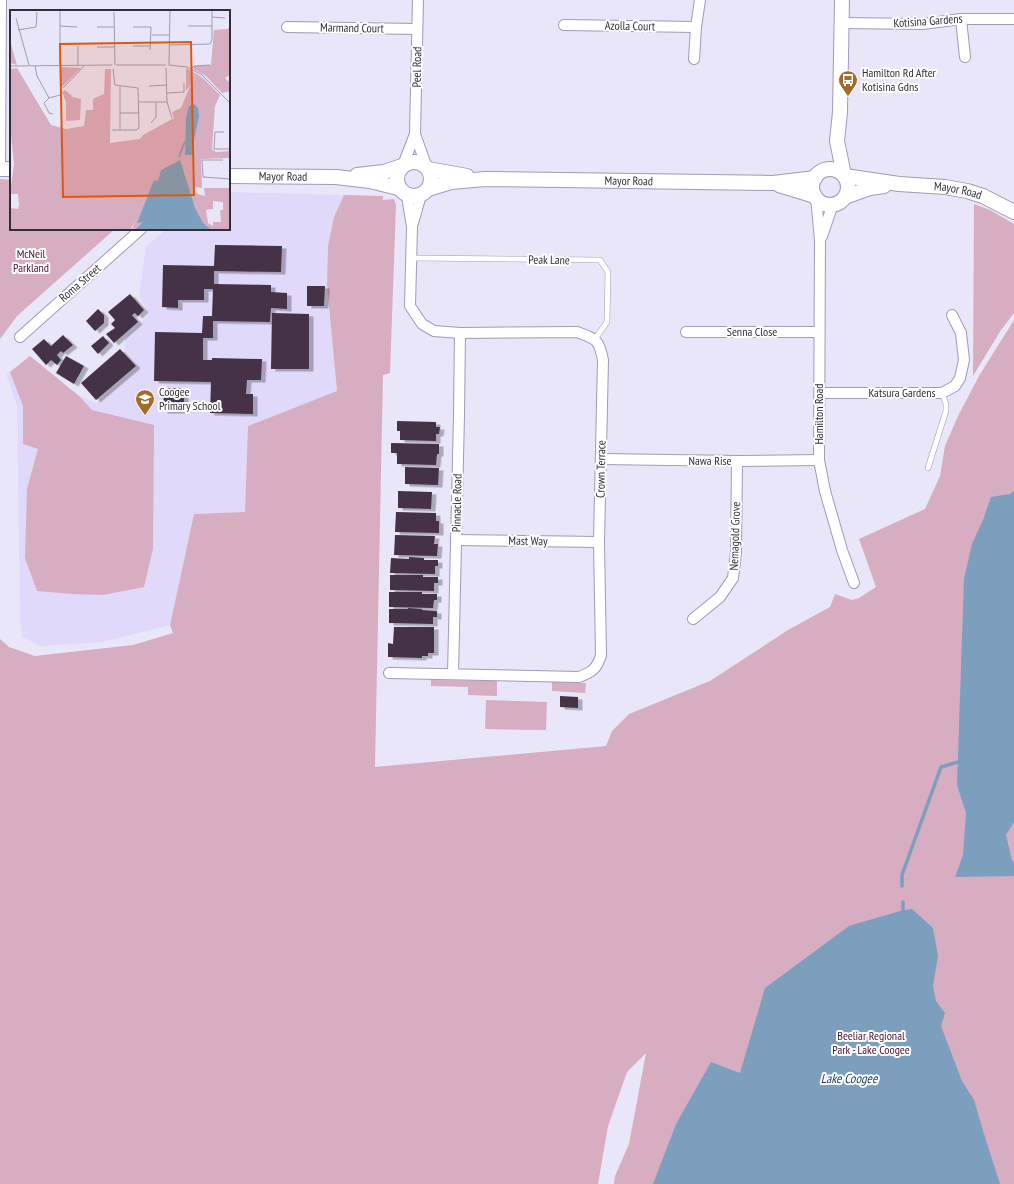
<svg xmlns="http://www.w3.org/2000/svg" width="1014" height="1184" font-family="'PT Sans Narrow',sans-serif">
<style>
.built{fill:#e1d9fa}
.green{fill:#d7adc1}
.water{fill:#7b9fbd}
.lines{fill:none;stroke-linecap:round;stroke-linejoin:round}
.stream{stroke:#7b9fbd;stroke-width:3.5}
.building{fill:#443147;filter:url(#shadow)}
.service-casing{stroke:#a199b9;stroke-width:6}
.minor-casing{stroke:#a199b9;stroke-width:12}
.secondary-casing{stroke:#a199b9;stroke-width:16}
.service{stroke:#fff;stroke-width:5}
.minor{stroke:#fff;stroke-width:10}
.secondary{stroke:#fff;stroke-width:14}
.labels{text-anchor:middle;stroke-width:4;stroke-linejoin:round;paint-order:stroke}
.street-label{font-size:12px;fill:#312e3b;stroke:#fff}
.poi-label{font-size:12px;fill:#312e3b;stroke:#fff;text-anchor:start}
.park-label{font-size:12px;fill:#481231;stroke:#fff}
.water-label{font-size:13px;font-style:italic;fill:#113e5d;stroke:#fff}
.inset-river{fill:none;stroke:#7b9fbd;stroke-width:2}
.inset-road{fill:none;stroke:#a09cae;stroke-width:1}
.view{fill:#df570e;fill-opacity:0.15;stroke:#df570e;stroke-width:2}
.inset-edge{fill:none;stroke:#312e3b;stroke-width:2}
</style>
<defs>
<filter id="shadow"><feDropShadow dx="4.5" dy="2.5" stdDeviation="0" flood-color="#0004"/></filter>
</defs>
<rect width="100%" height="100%" fill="#eae6fa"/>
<path class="built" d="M229 192 344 195 334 217 328 246 327 285 337 392 248 426 245 512 194 514 170 625 103 642 41 646 22 637 20 618 17 406 6 374 10 372 30 356 79 396 97 403 138 365 124 349 126 337 147 317V309L139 296 146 247 166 229H229Z"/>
<g class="green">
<path d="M0 179 11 180V229H115L17 316 0 339Z"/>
<path d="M344 195 383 196V200L394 199 396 205 390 373 383 375 375 767 606 746 612 731 629 714 710 681 788 630 830 607 835 594 852 600 859 598 876 587 859 539 925 509 940 476 945 446 958 416 979 376 1014 320V1184H614L615 1176 629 1144 646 1053 627 1072 608 1126 598 1184H0V639L9 647 35 656 133 645 173 633 170 625 194 514 245 512 248 426 337 391 327 285 328 246 334 217Z"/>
<path d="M974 204 990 210 1014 224V313L1001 330 973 376Z"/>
<path d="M30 356 79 396 92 410 154 425 153 549 144 587 103 595 73 594 37 591 25 558 27 489 38 449 23 444V406L10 372Z"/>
<path d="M431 680 497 681V696L468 695V687L431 686Z"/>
<path d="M552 682 586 683 585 693 552 691Z"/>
<path d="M486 700 547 702 546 730 485 729Z"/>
</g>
<g class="water">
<path d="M1014 491V822L1006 835 1012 860 1014 863V876L955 877 963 855 966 813 957 785 964 579 972 544 983 520 991 497 1010 494Z"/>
<path d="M912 909 933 928 938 956 933 986 936 1001 945 1013 941 1026 962 1081 974 1100 984 1134 1000 1184H653L676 1124 711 1062 740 1073 765 988 849 926 900 911Z"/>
</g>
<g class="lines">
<g class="stream">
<path d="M902 886V875L941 767 958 762"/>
<path d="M903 902V910"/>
</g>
</g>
<g class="building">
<path d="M215 245 282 246 281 272 214 271V284L271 285V292L287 293V309L271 308 270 322 213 321V338H203V360H212V358L262 359 261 380H247L246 394H253V414L210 413 211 382 154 381 155 332 202 333 203 316H212L213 289H204V300H178V308L162 307 163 265 214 266Z"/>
<path d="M307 286H325L324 306H307Z"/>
<path d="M130 294 144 310 138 316 135 313 132 315 138 322 114 343 106 334 115 328 111 324 115 320 108 312Z"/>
<path d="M98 309 104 315V323L95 331 86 321Z"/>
<path d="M272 313 309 314V369H271Z"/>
<path d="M63 335 73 345 63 353 61 351 57 355 61 360 57 365 51 360 46 365 32 349 44 339 51 346Z"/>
<path d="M103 336 109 343 98 354 91 346Z"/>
<path d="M120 349 136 366 96 400 81 383Z"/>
<path d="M66 356 84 366 74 384 56 373Z"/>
<path d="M164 388H184V411H163Z"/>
<path d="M397 421 436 422V427H440L439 434H436V441L400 440V431H397Z"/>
<path d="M391 443 439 444V454H437L436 465 397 464V453H391Z"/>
<path d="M405 467 439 468 438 485 405 484Z"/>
<path d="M398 491 432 492 431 509 398 508Z"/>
<path d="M396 512 436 513V521H439V533L395 532Z"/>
<path d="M395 535 435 536 434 544H438L437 556 394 555Z"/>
<path d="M409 557 424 558V560H438V566H435V574L390 573 391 558 409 559Z"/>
<path d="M390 575H423V577H438V583H434V591L390 590Z"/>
<path d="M389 592H422V594H437V600H434L433 608 389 607Z"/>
<path d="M408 608 422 609V610L437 611V617H433V624L389 623V609H408Z"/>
<path d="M394 627H434V653H428V656H422V658L388 657V643L393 644Z"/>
<path d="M560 696 578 697V708L560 707Z"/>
</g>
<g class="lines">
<defs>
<g id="service">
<path d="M412 258 600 260 608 272 607 322 595 339"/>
<path d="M928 468 946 411V404L942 393"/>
</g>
<g id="minor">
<path d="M418 0 415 134 427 168"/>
<path d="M961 19 965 57"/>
<path d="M842 23 923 24 961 19H1014"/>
<path d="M564 25 696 27"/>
<path d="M287 27 417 29"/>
<path d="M694 59 696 27 700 0"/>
<path d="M403 165 415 134"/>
<path d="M0 169 1 0"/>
<path d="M816 197 820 240 819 460 825 491 842 550 854 583"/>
<path d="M413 223 421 195"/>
<path d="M822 236 833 204"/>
<path d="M686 332H819"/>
<path d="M20 337 141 229"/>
<path d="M820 393H942L955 386 960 378 964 360 961 333 952 315"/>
<path d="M602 459 737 461 819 460"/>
<path d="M456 540 599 542"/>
<path d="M693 619 720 597 733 578 736 552 737 461"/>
<path d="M389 673 579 677C592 672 597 669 601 655L599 542 603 360C599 339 596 339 577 332L460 333 434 331 422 324 410 306 412 227 407 196"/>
<path d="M453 674 459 415 460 333"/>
</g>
<g id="secondary">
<path d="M842 0 840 112 837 141 844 175"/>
<circle cx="414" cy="179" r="17"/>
<path d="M0 169H11"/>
<path d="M428 169 467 176"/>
<circle cx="830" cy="187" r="18"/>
<path d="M357 175 384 172 402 166"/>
<path id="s1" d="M229 176 336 177 370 181 398 188"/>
<path id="s2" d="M845 176 899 184 945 187 967 191 983 196 1014 212"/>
<path d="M779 185 815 196"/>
<path id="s3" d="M428 189 451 182 485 179 773 183 815 178"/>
<path d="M845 197 870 188 884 186"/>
</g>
</defs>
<use href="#service" class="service-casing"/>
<use href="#minor" class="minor-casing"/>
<use href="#secondary" class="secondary-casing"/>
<use href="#service" class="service"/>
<use href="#minor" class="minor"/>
<use href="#secondary" class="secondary"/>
</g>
<defs>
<symbol id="bus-pin" viewBox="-11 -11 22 30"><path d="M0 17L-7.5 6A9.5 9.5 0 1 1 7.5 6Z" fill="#a36b28" stroke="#fff"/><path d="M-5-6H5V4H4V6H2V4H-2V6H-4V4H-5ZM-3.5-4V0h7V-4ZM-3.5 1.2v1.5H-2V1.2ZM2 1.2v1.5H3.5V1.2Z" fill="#fff"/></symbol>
<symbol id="school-pin" viewBox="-11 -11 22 30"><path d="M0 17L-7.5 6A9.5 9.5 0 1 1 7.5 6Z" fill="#a36b28" stroke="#fff"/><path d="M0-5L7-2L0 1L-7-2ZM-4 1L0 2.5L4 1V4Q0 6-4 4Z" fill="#fff"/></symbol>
</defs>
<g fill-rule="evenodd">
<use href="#bus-pin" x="837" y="69" width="22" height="30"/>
<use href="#school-pin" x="134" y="388" width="22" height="30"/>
</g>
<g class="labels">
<g class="street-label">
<text transform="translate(928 21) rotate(-4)" y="4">Kotisina Gardens</text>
<text transform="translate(630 26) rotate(1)" y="4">Azolla Court</text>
<text transform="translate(352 28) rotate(1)" y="4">Marmand Court</text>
<text transform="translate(417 67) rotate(-89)" y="4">Peel Road</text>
<text dy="4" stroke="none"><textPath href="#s1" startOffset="54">Mayor Road</textPath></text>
<text dy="4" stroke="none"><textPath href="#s3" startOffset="202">Mayor Road</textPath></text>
<text dy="4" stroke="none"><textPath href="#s2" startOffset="114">Mayor Road</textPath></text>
<text transform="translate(549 260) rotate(1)" y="4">Peak Lane</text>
<text transform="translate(80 283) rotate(-41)" y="4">Roma Street</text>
<text x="752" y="336">Senna Close</text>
<text x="902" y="397">Katsura Gardens</text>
<text transform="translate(819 414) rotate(-90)" y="4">Hamilton Road</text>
<text x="710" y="465">Nawa Rise</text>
<text transform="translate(601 469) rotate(-89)" y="4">Crown Terrace</text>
<text transform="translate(457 503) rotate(-89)" y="4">Pinnacle Road</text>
<text transform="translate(735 536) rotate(-88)" y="4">Nemagold Grove</text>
<text transform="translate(528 541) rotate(1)" y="4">Mast Way</text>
</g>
<g class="poi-label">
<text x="862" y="77">Hamilton Rd After<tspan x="862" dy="14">Kotisina Gdns</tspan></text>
<text x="159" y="396">Coogee<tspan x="159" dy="14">Primary School</tspan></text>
</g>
<g class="park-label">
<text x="31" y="258">McNeil<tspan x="31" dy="14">Parkland</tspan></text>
<text x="871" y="1040">Beeliar Regional<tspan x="871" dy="14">Park - Lake Coogee</tspan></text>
</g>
<g class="water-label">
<text x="849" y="1083">Lake Coogee</text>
</g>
</g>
<g transform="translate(10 10)">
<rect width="220" height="220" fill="#eae6fa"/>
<path d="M220 15V65L215 68 220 73V81L212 83 196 66 183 59 184 56 201 55 204 20 218 19ZM0 31 5 48 7 55 0 53ZM50 57 71 58 51 78ZM7 58 41 115 56 119 74 116 76 100H83V89L94 84 95 59H101L100 133 130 129 133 125 164 108 162 102 171 98 181 74 176 81V58L187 64 186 66 187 64 193 68 210 85 205 96 202 139 206 142 220 141V148L191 149 192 178 185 177V181L188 184 195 186 194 178H219L220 220H122L125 210 121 220H0V198L8 199 9 195 8 184H0L4 153 0 116V59ZM203 191 213 192V200H210L211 212H203V216L198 213 196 200 203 199ZM55 80 63 87 71 89 70 110 56 111V92L52 82Z" fill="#d7adc1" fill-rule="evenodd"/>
<path d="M184 94 188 98 189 106 182 140 184 145H175L176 107 179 96ZM170 150 185 198 193 213 201 220H125L133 212 127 213 144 170 148 171 151 160Z" fill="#7b9fbd"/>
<path class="inset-river" d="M169 147 175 131"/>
<path class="inset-road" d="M50 0V55M104 2 105 55M202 7 215 8M6 8 19 55M50 16 67 17M178 16H202M87 17H104M123 17H141L140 40M8 20 26 17 27 2M142 25H159M160 35 200 34 202 30V0M123 36H140M87 37H104M68 55V36M106 55H156M159 55 177 57 192 65 220 93M159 55 160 0M0 56 102 55M25 56 27 66 39 88M156 58 157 92 162 108M181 59 184 56 200 55M139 76 157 75M53 78 74 56M157 83 174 82V73M129 92H157M110 103H129M43 104 39 103 34 93 39 88 50 85M141 113 146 107V92M102 120H126L129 118 128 78 105 75 103 59M110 120V76M214 122H205L204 139H220M0 149V170M213 150H192L193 167 220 169"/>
<path class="view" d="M181 32 184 185 53 187 50 34Z"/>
<rect width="220" height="220" class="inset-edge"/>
</g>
</svg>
